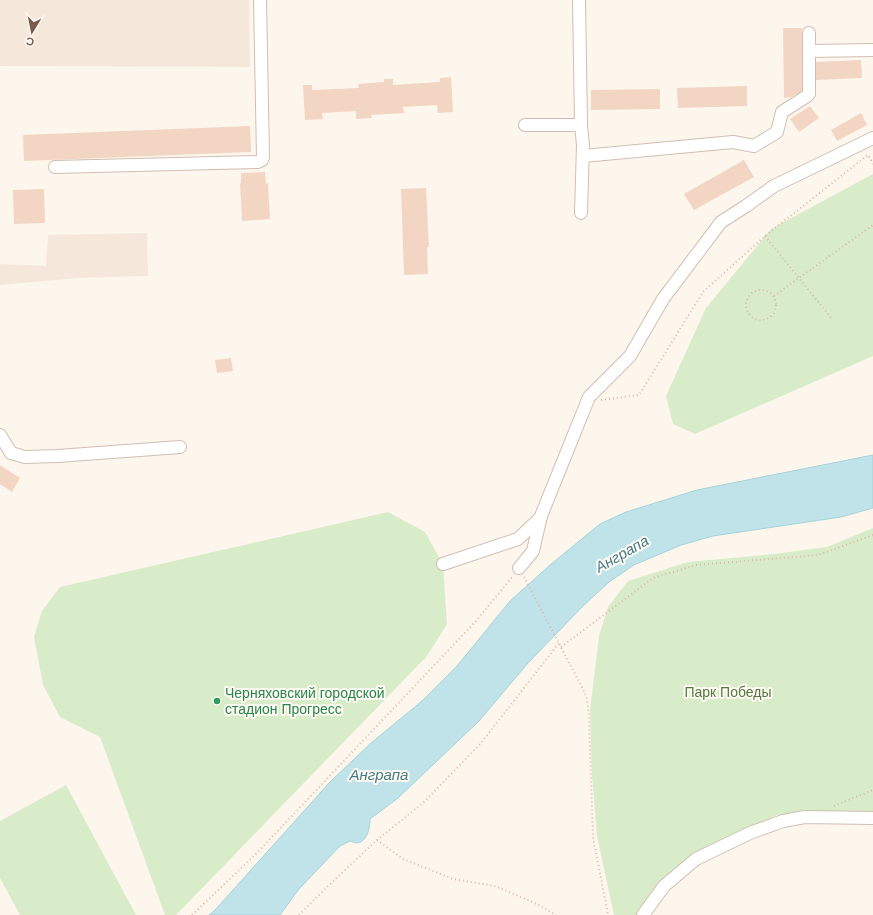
<svg xmlns="http://www.w3.org/2000/svg" width="873" height="915" font-family="Arial,sans-serif">
<style>
.residential{fill:#f5e8da}
.green{fill:#d8ecc9}
.water{fill:#bfe3e8;stroke:#a5d3da}
.building{fill:#f3d5c3}
.lines{fill:none;stroke-linecap:round;stroke-linejoin:round}
.minor-casing{stroke:#d1beb0;stroke-width:14}
.path{stroke:#d9b8a5;stroke-width:2;stroke-dasharray:1 3;stroke-linecap:butt}
.minor{stroke:#fff;stroke-width:12}
.leisure-dot{fill:#2e9e5b;stroke:#fffaf3;stroke-width:1.5}
.labels{text-anchor:middle;stroke-width:4;stroke-linejoin:round;paint-order:stroke}
.park-label{font-size:14px;fill:#537a41;stroke:#fffaf3}
.leisure-label{font-size:14px;fill:#27864d;stroke:#fffaf3;text-anchor:start}
.water-label{font-size:15px;font-style:italic;fill:#437c86;stroke:#fffaf3}
</style>
<rect width="100%" height="100%" fill="#fdf6ec"/>
<g class="residential">
<path d="M0 0H249L250 67 0 66Z"/>
<path d="M147 233 148 276 78 278 0 285V264L46 266 48 235Z"/>
</g>
<g class="green">
<path d="M873 174V356L695 434 673 424 666 396 706 308 771 229Z"/>
<path d="M388 512 425 532 443 564 447 624 427 656 176 915H165L100 737 60 717 43 685 34 637 42 611 60 587Z"/>
<path d="M873 528V813L777 815 701 850 660 888 640 915H614L597 836 592 775 590 710 599 636 608 607 628 581 688 562 774 554 827 547Z"/>
<path d="M66 785 136 915H20L0 878V821Z"/>
</g>
<path class="water" d="M873 455V508L841 517 713 536 681 545 634 565 609 582 583 606 528 663 479 721 398 798 370 819C370 828 367 843 356 843 355 843 350 841 350 841L340 846 299 889 280 915H209L215 910 330 782 371 743 422 701 457 666 510 601 550 565 600 524 626 512 697 490Z"/>
<g class="building">
<path d="M783 28H802V91L791 97 784 98Z"/>
<path d="M861 60 862 78 816 80V62Z"/>
<path d="M451 77 453 112 438 113 437 105 403 107 404 113 371 115 372 118 356 119V111L322 113 323 119 305 120 303 85H312V90L359 88 358 84 384 82V79H393V85L440 82V78Z"/>
<path d="M747 86V106L678 108 677 88Z"/>
<path d="M660 89V109L591 110V90Z"/>
<path d="M810 106 819 118 799 132 790 119Z"/>
<path d="M861 113 867 125 837 141 831 130Z"/>
<path d="M250 126 251 152 24 161 23 135Z"/>
<path d="M744 160 754 177 694 210 684 194Z"/>
<path d="M265 172 266 184 268 183 270 219 242 221 240 183H241V173Z"/>
<path d="M426 188 429 247H427L428 274 404 275 401 189Z"/>
<path d="M44 189 45 223 14 224 13 190Z"/>
<path d="M231 358 233 371 217 373 215 360Z"/>
<path d="M0 465 20 478 12 492 0 484Z"/>
</g>
<g class="lines">
<defs>
<g id="minor">
<path d="M809 51 873 50"/>
<path d="M525 125H581L579 0"/>
<path d="M583 156 733 142 754 146 777 132 782 112 807 96 809 94V33"/>
<path d="M55 167 258 162 262 160 263 157 260 0"/>
<path d="M581 213 583 145 581 125"/>
<path d="M0 435 11 453 25 457 58 456 180 447"/>
<path d="M443 564 518 539 541 517"/>
<path d="M519 568 533 551 541 516 589 397 630 356 663 299 721 222 746 206 774 186 873 138"/>
<path d="M643 915 664 886 696 859 750 833 783 821 805 817 873 818"/>
</g>
</defs>
<use href="#minor" class="minor-casing"/>
<g class="path">
<path d="M765 236 832 319"/>
<circle cx="761" cy="305" r="15"/>
<path d="M774 296 873 225"/>
<path d="M601 400 639 395 703 292 765 236 868 155 873 164"/>
<path d="M524 577 583 689 587 699 589 718 593 837 608 915"/>
<path d="M561 647 653 578 696 565 818 555 873 535"/>
<path d="M834 806 873 790"/>
<path d="M377 840 403 859 453 879 495 886 537 904 556 915"/>
<path d="M192 915 255 855 476 621 513 576"/>
<path d="M299 915 328 886 377 840 423 803 481 743 559 643"/>
</g>
<use href="#minor" class="minor"/>
</g>
<circle class="leisure-dot" cx="217" cy="701" r="4"/>
<g class="labels">
<g class="park-label">
<text x="728" y="697">Парк Победы</text>
</g>
<g class="leisure-label">
<text x="225" y="698">Черняховский городской<tspan x="225" dy="16">стадион Прогресс</tspan></text>
</g>
<g class="water-label">
<text transform="translate(622 554) rotate(-30)" y="5">Анграпа</text>
<text x="379" y="780">Анграпа</text>
</g>
</g>
<g transform="translate(32 32) rotate(190)" stroke="#fffaf3" stroke-width="3" paint-order="stroke">
<path d="M0-3L7 15L0 10L-7 15Z" fill="#7a5c4d"/>
<text y="-6" font-size="11" font-weight="bold" text-anchor="middle" fill="#7a5c4d">С</text>
</g>
</svg>
